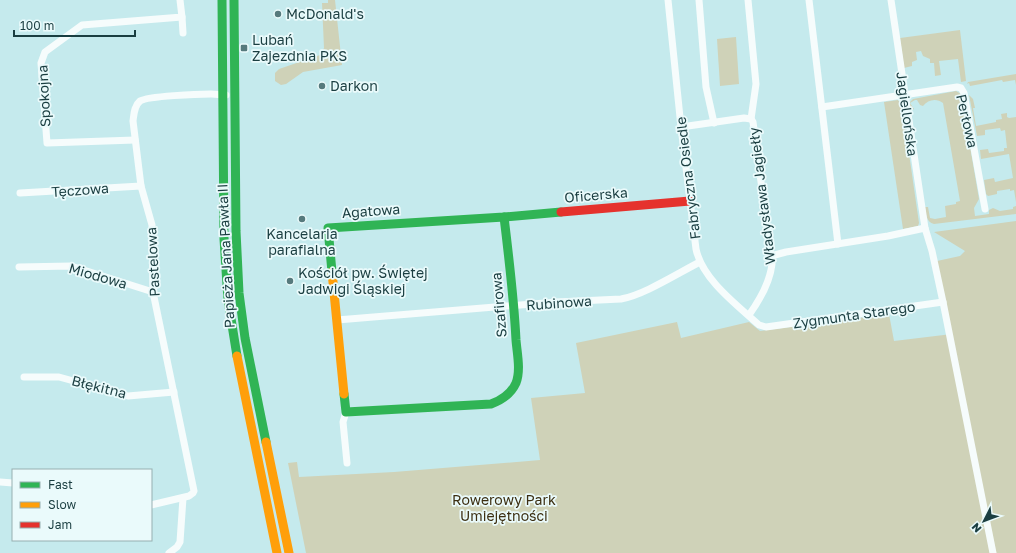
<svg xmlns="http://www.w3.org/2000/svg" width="1016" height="553" font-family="'Golos Text',sans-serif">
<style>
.green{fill:#cfd2b8}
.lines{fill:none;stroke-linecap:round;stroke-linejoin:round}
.street{stroke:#f6fcfc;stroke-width:7}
.fast{stroke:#30b455;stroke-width:9}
.slow{stroke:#ff9f0a;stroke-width:9}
.jam{stroke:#e5322d;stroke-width:9}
.poi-dot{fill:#567a7d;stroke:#eafafb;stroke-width:1.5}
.labels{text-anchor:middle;stroke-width:3.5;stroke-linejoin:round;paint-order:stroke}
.poi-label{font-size:14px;fill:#1a3e41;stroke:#eafafb;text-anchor:start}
.street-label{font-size:14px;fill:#1a3e41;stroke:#eafafb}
.park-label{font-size:14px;fill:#3c2e11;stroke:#eafafb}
</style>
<rect width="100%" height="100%" fill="#c5eaed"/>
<g class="green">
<path d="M328 0H335L342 65 303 72 286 84 281 85 275 81V73L279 69 320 55 324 48 322 3H328Z"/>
<path d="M960 30 966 81 961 82 958 59 939 61 941 75 935 76 934 63H930V59L923 56 921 51 916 52 917 60 912 62V66L904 68 900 38Z"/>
<path d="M736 37 739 84 720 86 717 39Z"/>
<path d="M1016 74V85L1015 80 1003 82 1002 80 970 86 969 83 967 84 968 82Z"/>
<path d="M956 91 961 94 979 199 974 208 975 216 989 214V210L993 208 1000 211 1013 209V207L1016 206V214L934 224C926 222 926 214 925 207H928L930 218 935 219 946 217 945 206 956 204V202L960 201 943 103C937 98 928 99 923 106L920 105 917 100H915L910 103 914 109 910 111 909 103 913 99Z"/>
<path d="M969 95 973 99 975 108H973L976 126 996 122V120L1002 119 1001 114 1007 113V117L1009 118 1016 117V202L1014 190 1010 191V189L997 191V194L988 196 986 194 984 180 994 178 995 182 1013 178 1009 154 981 159 980 150 988 149 989 153 1004 151V148H1007L1005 130 1001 131 1000 128 985 130V135L977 136Z"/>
<path d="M898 100 902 105 919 223 918 226 903 229 884 102Z"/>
<path d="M1016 221V553H306L288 463 297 462 299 477 394 472 540 460 531 398 585 393 576 343 677 322 681 338 749 322 760 331 889 314 894 341 952 334 937 261 960 256 965 251 934 232Z"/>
</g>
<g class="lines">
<g class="street">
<path d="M668 0 681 127 696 249C702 279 737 305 759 325L766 327 943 302"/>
<path d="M699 0 706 87 714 123"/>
<path d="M748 0 756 84 751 119"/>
<path d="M809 0 838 244"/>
<path d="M891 0 925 228 932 251 943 302 993 553"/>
<path d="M182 17 183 33"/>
<path d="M822 107 957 87 961 88 964 93 985 209"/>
<path d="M681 127 744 118 751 119 753 122 772 264C770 282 759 301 749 315"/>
<path d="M135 140 47 143 41 63 45 52 82 25 182 17 180 0"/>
<path d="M20 193 141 186"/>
<path d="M771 256 786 252 888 236 925 228"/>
<path d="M19 267 71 266 153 292"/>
<path d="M337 320 557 302 621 299C644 295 678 273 700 262"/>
<path d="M24 377H59L128 396 174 392"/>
<path d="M346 412 343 422 347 463"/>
<path d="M0 482 13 483"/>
<path d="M151 505 189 496 193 493 194 491 153 292 152 225 141 186 133 121C134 114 134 106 140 101 148 96 199 94 211 94 216 94 221 95 226 95"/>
<path d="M169 553 177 547 180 542 183 498"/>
</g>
<g class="fast">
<path d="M222 0 224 239 228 300 237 356"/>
<path d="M234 0 236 231 239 293 245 338 266 442"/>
<path d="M332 272 328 228 504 217 561 212"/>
<path d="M344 394 346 412 491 404C502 400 511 394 516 383 521 370 517 353 516 340 514 299 509 258 504 217"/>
</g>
<g class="slow">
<path d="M332 272 344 394"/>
<path d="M237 356 277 553"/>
<path d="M266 442 289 553"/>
</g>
<path class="jam" d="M561 212 690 201"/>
</g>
<g class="poi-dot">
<circle cx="278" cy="14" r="4"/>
<rect x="240" y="44" width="8" height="8" rx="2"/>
<circle cx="322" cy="86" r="4"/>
<circle cx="302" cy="219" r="4"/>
<circle cx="290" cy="281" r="4"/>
</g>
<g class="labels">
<g class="poi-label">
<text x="286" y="19">McDonald's</text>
<text x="252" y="45">Lubań<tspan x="252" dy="16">Zajezdnia PKS</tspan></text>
<text x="330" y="91">Darkon</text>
<text x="302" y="239" text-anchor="middle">Kancelaria<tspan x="302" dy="16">parafialna</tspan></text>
<text x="298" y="278">Kościół pw. Świętej<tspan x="298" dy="16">Jadwigi Śląskiej</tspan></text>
</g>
<g class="street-label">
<text transform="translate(44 96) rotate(-93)" y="5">Spokojna</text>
<text transform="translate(907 114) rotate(82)" y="5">Jagiellońska</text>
<text transform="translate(967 121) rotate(77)" y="5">Perłowa</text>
<text transform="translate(688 178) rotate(-97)" y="5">Fabryczna Osiedle</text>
<text transform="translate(80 190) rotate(-4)" y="5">Tęczowa</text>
<text transform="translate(596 195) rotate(-5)" y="5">Oficerska</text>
<text transform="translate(762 196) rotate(-97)" y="5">Władysława Jagiełły</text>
<text transform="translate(371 211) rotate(-4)" y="5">Agatowa</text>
<text transform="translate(226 256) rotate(-93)" y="5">Papieża Jana Pawła II</text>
<text transform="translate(153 262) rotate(-93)" y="5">Pastelowa</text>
<text transform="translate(98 276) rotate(16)" y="5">Miodowa</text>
<text transform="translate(559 303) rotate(-4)" y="5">Rubinowa</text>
<text transform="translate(499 305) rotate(-95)" y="5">Szafirowa</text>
<text transform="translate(854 315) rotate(-8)" y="5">Zygmunta Starego</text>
<text transform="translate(99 387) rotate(14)" y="5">Błękitna</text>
</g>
<g class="park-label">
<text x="504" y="505">Rowerowy Park<tspan x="504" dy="16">Umiejętności</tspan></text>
</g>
</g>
<rect x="12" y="469" width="140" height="72" fill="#eafafb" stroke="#97afb1"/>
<rect x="20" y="482" width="20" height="6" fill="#30b455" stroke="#97afb1"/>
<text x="48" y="489" font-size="12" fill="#1a3e41">Fast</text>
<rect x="20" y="502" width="20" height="6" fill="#ff9f0a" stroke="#97afb1"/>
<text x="48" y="509" font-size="12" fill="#1a3e41">Slow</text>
<rect x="20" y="522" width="20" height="6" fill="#e5322d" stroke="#97afb1"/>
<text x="48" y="529" font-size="12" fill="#1a3e41">Jam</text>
<g transform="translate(984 521) rotate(228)" stroke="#eafafb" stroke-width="3" paint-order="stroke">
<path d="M0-3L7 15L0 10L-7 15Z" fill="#1a3e41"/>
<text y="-6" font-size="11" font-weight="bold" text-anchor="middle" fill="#1a3e41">N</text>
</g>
<path d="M14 30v6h121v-6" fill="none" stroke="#1a3e41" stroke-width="2"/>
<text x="20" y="30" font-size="12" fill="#1a3e41" stroke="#eafafb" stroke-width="3" paint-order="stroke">100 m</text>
</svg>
